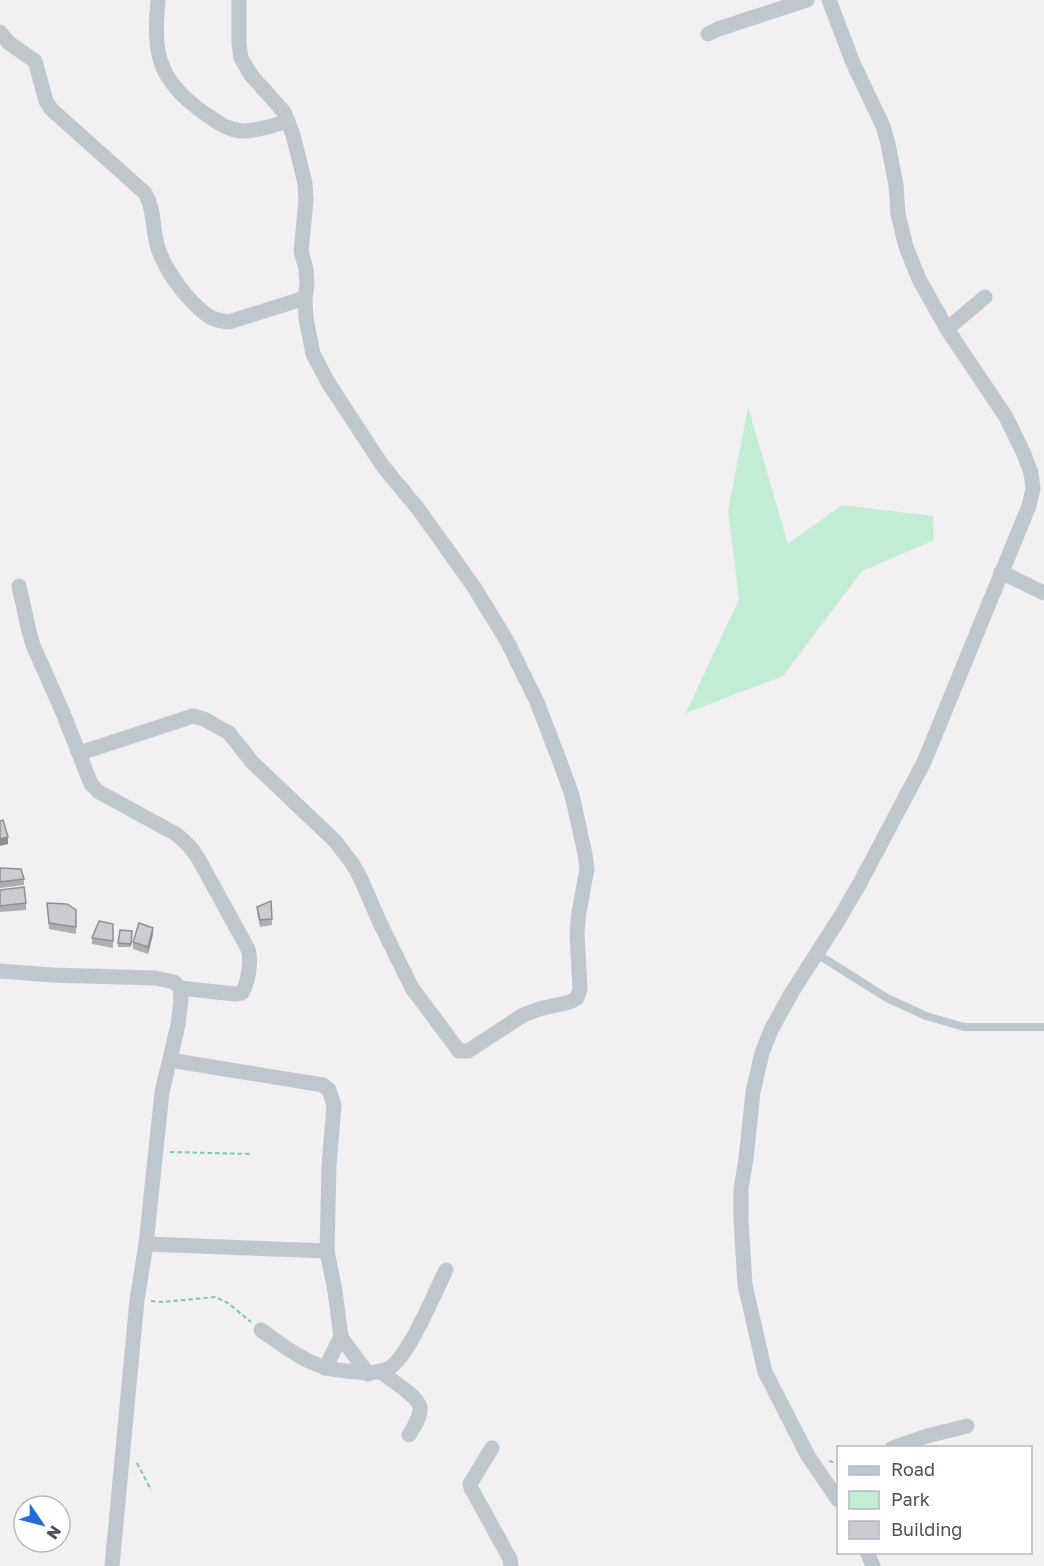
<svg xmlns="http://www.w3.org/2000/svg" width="1044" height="1566" font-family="'Golos Text',sans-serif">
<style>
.green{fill:#c2edd4}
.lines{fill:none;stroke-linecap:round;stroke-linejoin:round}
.path{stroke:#7bc9a6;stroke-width:2;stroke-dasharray:4.5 3;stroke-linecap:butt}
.service{stroke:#bfc7ce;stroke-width:8}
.minor{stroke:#bfc7ce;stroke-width:15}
.wall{fill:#aeafb5}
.shaded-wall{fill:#8d8f93}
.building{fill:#caccd2;stroke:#8d8f93;stroke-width:1.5}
</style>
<rect width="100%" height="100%" fill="#f2f0f0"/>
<path class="green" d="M748 407 788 544 842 505 933 516 934 540 862 571 783 676 686 713 739 599 728 511Z"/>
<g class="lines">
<g class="path">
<path d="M170 1152 251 1154"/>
<path d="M151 1301 163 1302 215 1297 228 1303 251 1322"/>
<path d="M829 1461 838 1464"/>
<path d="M137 1463 151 1490"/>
</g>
<path class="service" d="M817 954 887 998 926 1016 964 1027H1044"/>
<g class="minor">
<path d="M158 0C153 55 158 80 204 113 216 121 227 130 242 131 257 131 273 126 288 121"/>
<path d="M829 0 853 63 883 126 888 144 896 185 898 214 906 247 919 279 947 329 1006 417 1024 454 1031 473 1033 489 1029 506 924 762 860 883 839 919 792 992 771 1030 762 1053 753 1092 746 1159 741 1189V1221L745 1285 765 1372 808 1456 838 1500"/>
<path d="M0 32 9 43 35 61 46 101 51 109 145 193C155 210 152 230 158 248 166 272 187 300 207 315 213 320 221 321 229 322L305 298"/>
<path d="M708 34 718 29 807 0"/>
<path d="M947 329 985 297"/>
<path d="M1001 572 1044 593"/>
<path d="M19 586 29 631 33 645 63 713 91 784 99 792 176 834C185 841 192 848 198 858L248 949C252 961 248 982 242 993L235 994 180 988"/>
<path d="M80 753 193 716 204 719 229 733 252 762 335 841 352 863 360 877 380 923 412 988 459 1051H468L523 1015 539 1009 570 1002 577 998 580 989 577 933 579 912 587 869 585 854 572 795 560 762 537 702 507 641 474 587 419 510 382 465 329 384 313 354 306 318 305 298 307 284 306 269 301 251 306 201 305 183 293 135 284 112 251 75 241 58 239 44V0"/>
<path d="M0 971 52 975 155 978 174 982 180 988 181 1000 178 1025 162 1092 146 1244 137 1300 112 1566"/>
<path d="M170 1060 323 1085 329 1090 334 1105 329 1166 327 1251 335 1291 341 1337 368 1374"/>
<path d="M146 1244 327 1251"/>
<path d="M261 1330C281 1344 301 1360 324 1367 334 1370 346 1371 356 1372 367 1373 382 1374 392 1366 411 1351 434 1294 446 1270"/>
<path d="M325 1368 341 1337"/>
<path d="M380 1371C389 1379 418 1396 420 1407 421 1417 414 1427 409 1435"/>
<path d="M492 1448 470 1484 471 1488 510 1559 511 1566"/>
<path d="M892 1448 927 1436 967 1426"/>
<path d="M867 1552 873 1566"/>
</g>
</g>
<g class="wall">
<path d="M0 868 24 879V885L0 888Z"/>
<path d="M0 890 26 903V910L0 912Z"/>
<path d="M271 901 272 925 260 927 257 913V907Z"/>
<path d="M47 903 76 910V934L49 929Z"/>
<path d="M113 924V948L92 944V938Z"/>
<path d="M132 931 131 947H118V943Z"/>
<path d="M153 934 148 954 133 949V942Z"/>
</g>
<g class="shaded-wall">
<path d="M8 837V844L0 846V839Z"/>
<path d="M153 928V934L148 954V947Z"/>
</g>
<g class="building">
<path d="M3 820 8 837 0 839V821Z"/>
<path d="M0 868 21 869 24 879 0 882Z"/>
<path d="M24 887 26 903 0 906V890Z"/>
<path d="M271 901 272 919 260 920 257 907Z"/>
<path d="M47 903 67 904 76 910V927L49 923Z"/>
<path d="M99 921 113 924V941L92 938Z"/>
<path d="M139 923 153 928 148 947 133 942Z"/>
<path d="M120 930 132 931 131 944 118 943Z"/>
</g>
<rect x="837" y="1446" width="195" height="108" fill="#ffffff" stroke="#b6babe" stroke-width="1.5"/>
<rect x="849" y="1466" width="30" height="9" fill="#bfc7ce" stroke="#b6babe" stroke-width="1.5"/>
<text x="891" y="1476" font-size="18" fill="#49525d">Road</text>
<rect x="849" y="1491" width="30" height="18" fill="#c2edd4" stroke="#b6babe" stroke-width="1.5"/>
<text x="891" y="1506" font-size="18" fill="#49525d">Park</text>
<rect x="849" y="1521" width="30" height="18" fill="#caccd2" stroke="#b6babe" stroke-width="1.5"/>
<text x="891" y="1536" font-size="18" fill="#49525d">Building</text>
<g transform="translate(42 1524) rotate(125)"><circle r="28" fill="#ffffff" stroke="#b6babe" stroke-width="1.5"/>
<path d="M0-4.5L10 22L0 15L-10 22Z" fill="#246bd9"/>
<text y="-9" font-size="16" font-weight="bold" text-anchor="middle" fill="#49525d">N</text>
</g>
</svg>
